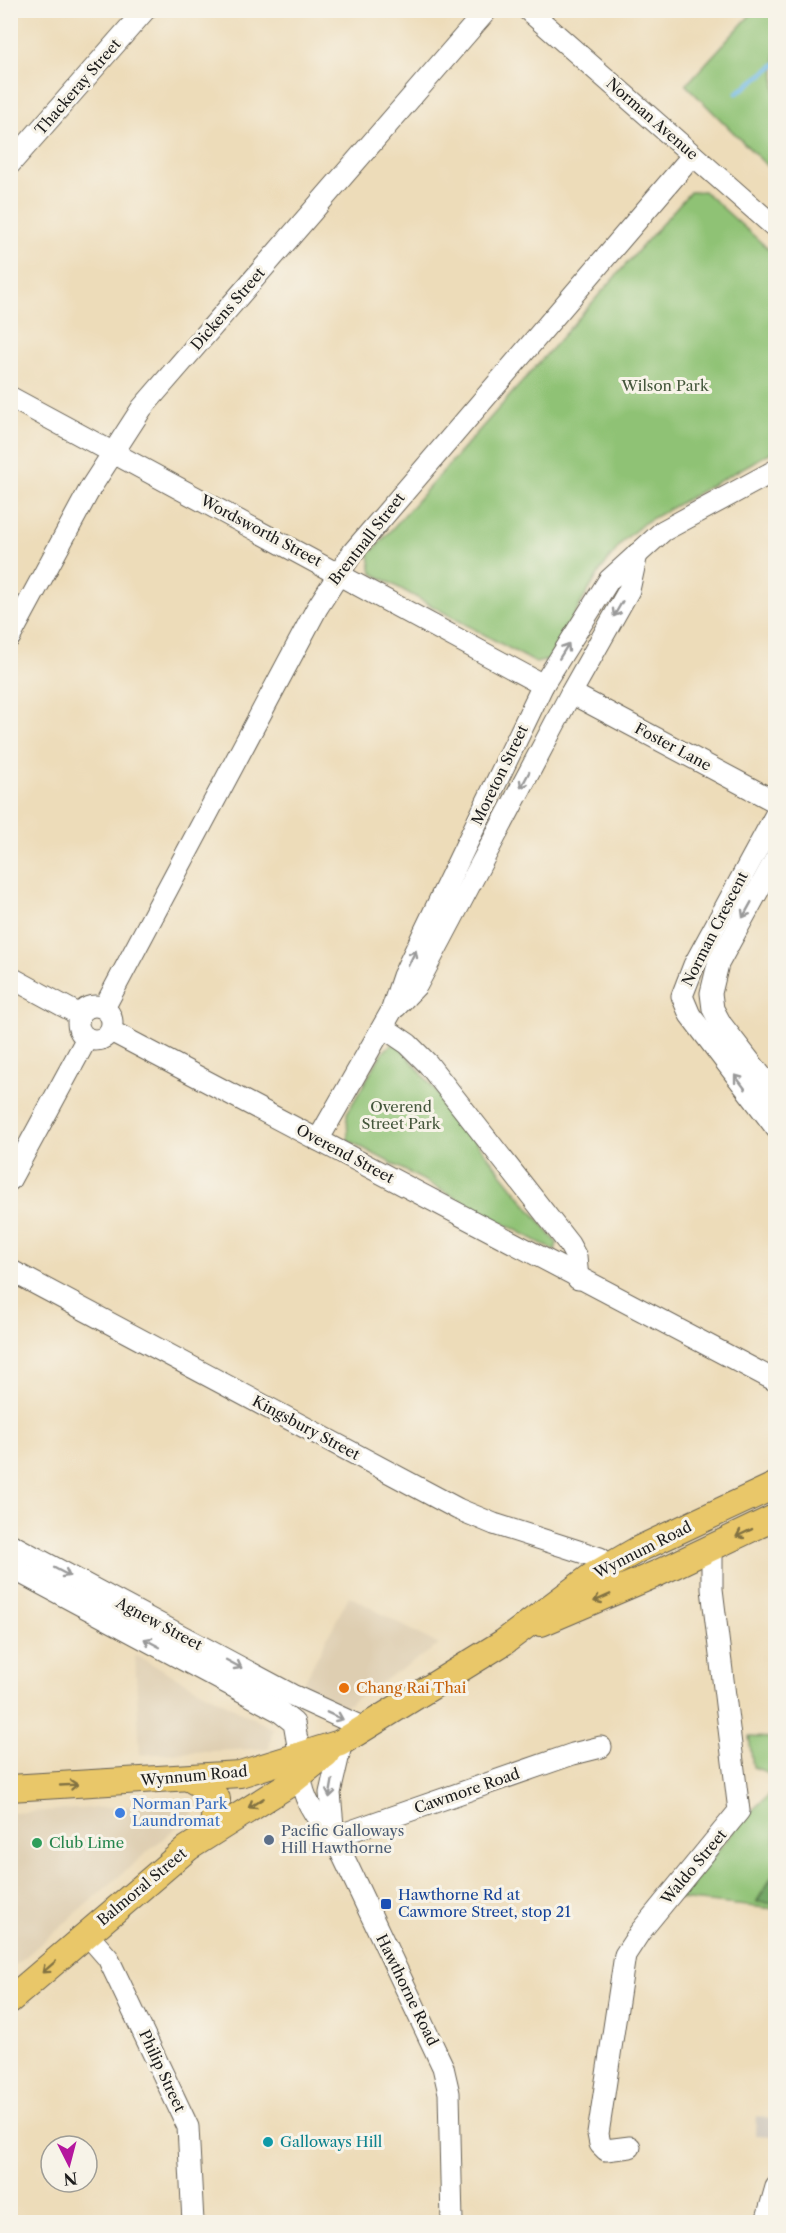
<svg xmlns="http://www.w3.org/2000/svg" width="786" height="2233" font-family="'Libre Caslon Text',serif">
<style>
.built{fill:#deceb1}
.industrial{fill:#cac3b8}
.green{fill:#8fc274;stroke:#566f48;stroke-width:1.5}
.forest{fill:#73a866;stroke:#486241;stroke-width:1.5}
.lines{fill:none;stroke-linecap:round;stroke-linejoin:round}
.stream{stroke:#70b9e8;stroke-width:5}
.minor-casing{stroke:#655f53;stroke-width:23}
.major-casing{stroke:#655f53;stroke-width:28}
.minor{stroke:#fff;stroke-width:21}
.major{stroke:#e9c769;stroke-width:26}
.oneway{stroke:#999}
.oneway2{stroke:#827242}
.food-dot{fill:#e8710a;stroke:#f7f3e8;stroke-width:2}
.shop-dot{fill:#3f7fe0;stroke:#f7f3e8;stroke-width:2}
.service-dot{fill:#5c6f8a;stroke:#f7f3e8;stroke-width:2}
.leisure-dot{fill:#2e9e5b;stroke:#f7f3e8;stroke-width:2}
.transit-dot{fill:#1a4fb4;stroke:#f7f3e8;stroke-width:2}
.culture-dot{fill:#0f9aa8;stroke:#f7f3e8;stroke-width:2}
.labels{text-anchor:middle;stroke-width:6;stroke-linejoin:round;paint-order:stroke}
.street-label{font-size:15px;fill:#1c1c1c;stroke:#f7f3e8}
.park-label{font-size:15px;fill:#44563b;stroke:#f7f3e8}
.food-label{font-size:15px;fill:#c56008;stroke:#f7f3e8;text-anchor:start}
.shop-label{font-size:15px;fill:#366cbe;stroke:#f7f3e8;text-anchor:start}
.service-label{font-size:15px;fill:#4e5e75;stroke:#f7f3e8;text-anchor:start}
.leisure-label{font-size:15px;fill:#27864d;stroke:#f7f3e8;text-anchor:start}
.transit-label{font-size:15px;fill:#164399;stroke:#f7f3e8;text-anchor:start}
.culture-label{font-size:15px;fill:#0d838f;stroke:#f7f3e8;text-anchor:start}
</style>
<rect width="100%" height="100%" fill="#f7f3e8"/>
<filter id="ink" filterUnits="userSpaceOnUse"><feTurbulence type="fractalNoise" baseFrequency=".0167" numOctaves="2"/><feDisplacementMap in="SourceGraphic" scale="12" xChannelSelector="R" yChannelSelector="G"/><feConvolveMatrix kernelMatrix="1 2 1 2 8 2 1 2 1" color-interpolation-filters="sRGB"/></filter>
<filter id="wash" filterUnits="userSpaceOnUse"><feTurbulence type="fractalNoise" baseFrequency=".008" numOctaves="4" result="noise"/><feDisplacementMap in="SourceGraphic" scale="24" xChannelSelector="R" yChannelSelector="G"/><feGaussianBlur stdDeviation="1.35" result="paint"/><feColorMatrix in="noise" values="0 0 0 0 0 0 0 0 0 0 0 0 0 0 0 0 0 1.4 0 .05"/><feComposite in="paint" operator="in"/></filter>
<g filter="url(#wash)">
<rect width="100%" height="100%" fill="#eddcb9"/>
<g class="built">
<path d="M349 1596 439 1645 342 1708 302 1686Z"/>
<path d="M135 1655 273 1729 269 1748 140 1755Z"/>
<path d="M192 1802 193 1813 11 1969V1813Z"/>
</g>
<path class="industrial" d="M756 2116 775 2119V2136L755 2135Z"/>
<g class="green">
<path d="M754 11H775V174L686 85Z"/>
<path d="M704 191 775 255V450L644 523 624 540 600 571 548 660 536 663 372 573 369 555 690 192Z"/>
<path d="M392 1044 399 1045 557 1243 555 1251 348 1140 347 1113 382 1053Z"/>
<path d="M749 1737 775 1738V1872L757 1901 775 1904V1909L679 1899 744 1818 774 1790 769 1773 753 1767Z"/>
</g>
<path class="forest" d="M775 1872V1904L757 1902Z"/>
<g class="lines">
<path class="stream" d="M737 93 776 64"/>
</g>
</g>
<g filter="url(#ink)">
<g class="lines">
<defs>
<g id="minor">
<path d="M528 10 776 228"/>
<path d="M10 164 145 10"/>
<path d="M10 397 543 685"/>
<path d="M10 637 91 487 142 408 487 10"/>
<path d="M571 693 776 802"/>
<path d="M776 814 694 965 682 996 690 1015 776 1128"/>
<path d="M776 858 718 964 711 993 713 1009 721 1024 776 1095"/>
<path d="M10 977 80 1015"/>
<circle cx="95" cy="1023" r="17"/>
<path d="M396 1007 417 985 571 693 629 590 637 554"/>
<path d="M104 1008 317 608 353 552 693 155"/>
<path d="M383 1027 408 1044 428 1064 569 1244 576 1257 578 1279"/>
<path d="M111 1031 776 1381"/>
<path d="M318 1140 391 1012 403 976 543 685 609 580 663 531 776 470"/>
<path d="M10 1180 87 1038"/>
<path d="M10 1270 458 1509 494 1524 600 1558 608 1567"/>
<path d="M10 1544 292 1695 364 1728"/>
<path d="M10 1567 279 1711 294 1723 300 1757"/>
<path d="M301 1775C302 1799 318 1821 334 1837L443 2067 449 2093 452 2222"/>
<path d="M334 1837 573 1754 601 1747"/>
<path d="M334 1837 330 1793 342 1741"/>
<path d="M87 1934 108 1958 188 2127 193 2222"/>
<path d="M630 2147 606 2150 600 2144 598 2134 625 1955 640 1932 739 1811 712 1589V1548"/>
<path d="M766 2222 776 2187"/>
</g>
<g id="major">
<path d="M541 1623 656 1574 776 1517"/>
<path d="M189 1778 211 1791 217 1799 212 1831"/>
<path d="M10 1788 240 1774 340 1743 504 1642 592 1576 637 1550 776 1485"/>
<path d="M10 2000 188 1848 286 1786 326 1754"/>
</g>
</defs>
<use href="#minor" class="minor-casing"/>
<use href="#major" class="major-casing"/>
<use href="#minor" class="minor"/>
<use href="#major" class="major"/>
</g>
<defs><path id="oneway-shaft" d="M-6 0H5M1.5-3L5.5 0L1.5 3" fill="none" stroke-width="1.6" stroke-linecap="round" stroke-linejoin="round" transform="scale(1.5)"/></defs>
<g class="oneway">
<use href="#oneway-shaft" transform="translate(618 609) rotate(120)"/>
<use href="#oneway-shaft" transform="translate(564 651) rotate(-58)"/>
<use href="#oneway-shaft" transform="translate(525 780) rotate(118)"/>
<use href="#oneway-shaft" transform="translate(747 910) rotate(119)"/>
<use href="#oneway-shaft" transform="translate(412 958) rotate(-64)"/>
<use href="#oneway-shaft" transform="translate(740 1082) rotate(-127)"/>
<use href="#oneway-shaft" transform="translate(62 1572) rotate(28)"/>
<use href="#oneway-shaft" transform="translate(152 1643) rotate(-152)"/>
<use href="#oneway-shaft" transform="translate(234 1664) rotate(28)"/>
<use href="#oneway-shaft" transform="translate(335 1716) rotate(24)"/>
<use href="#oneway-shaft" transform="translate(331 1789) rotate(100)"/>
</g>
<g class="oneway2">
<use href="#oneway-shaft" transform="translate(744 1533) rotate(154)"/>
<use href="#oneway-shaft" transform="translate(602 1598) rotate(156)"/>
<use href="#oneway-shaft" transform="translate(69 1785) rotate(-3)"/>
<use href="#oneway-shaft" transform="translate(256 1803) rotate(148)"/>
<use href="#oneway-shaft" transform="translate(49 1967) rotate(139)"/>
</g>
</g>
<circle class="food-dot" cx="344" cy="1688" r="6"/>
<circle class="shop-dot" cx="120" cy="1813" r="6"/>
<circle class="service-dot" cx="269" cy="1840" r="6"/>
<circle class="leisure-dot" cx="37" cy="1843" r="6"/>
<rect class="transit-dot" x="380" y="1898" width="12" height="12" rx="3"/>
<circle class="culture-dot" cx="268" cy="2142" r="6"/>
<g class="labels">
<g class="street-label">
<text transform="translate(78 87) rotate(-49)" y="5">Thackeray Street</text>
<text transform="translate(652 119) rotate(41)" y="5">Norman Avenue</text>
<text transform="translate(228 309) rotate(-49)" y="5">Dickens Street</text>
<text transform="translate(261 531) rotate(28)" y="5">Wordsworth Street</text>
<text transform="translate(367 539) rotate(-52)" y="5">Brentnall Street</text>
<text transform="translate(673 747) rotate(28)" y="5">Foster Lane</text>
<text transform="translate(500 775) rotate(-64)" y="5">Moreton Street</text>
<text transform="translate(715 929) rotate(-63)" y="5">Norman Crescent</text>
<text transform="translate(345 1154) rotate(28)" y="5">Overend Street</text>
<text transform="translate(306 1428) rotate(28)" y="5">Kingsbury Street</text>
<text transform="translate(643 1550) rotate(-27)" y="5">Wynnum Road</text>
<text transform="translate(159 1624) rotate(28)" y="5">Agnew Street</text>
<text transform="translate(194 1776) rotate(-5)" y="5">Wynnum Road</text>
<text transform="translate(467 1791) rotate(-19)" y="5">Cawmore Road</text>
<text transform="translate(694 1867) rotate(-50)" y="5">Waldo Street</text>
<text transform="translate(142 1887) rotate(-40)" y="5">Balmoral Street</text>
<text transform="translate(407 1990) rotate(64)" y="5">Hawthorne Road</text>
<text transform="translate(162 2071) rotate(65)" y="5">Philip Street</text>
</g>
<g class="park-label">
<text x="665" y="391">Wilson Park</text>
<text x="401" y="1112">Overend<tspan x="401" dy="17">Street Park</tspan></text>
</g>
<g class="food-label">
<text x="356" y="1693">Chang Rai Thai</text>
</g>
<g class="shop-label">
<text x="132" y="1809">Norman Park<tspan x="132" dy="17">Laundromat</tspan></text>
</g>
<g class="service-label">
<text x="281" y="1836">Pacific Galloways<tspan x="281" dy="17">Hill Hawthorne</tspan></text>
</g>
<g class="leisure-label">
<text x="49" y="1848">Club Lime</text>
</g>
<g class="transit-label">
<text x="398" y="1900">Hawthorne Rd at<tspan x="398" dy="17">Cawmore Street, stop 21</tspan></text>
</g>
<g class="culture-label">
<text x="280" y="2147">Galloways Hill</text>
</g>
</g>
<rect width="786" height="2233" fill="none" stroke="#f7f3e8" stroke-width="36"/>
<g transform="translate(69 2164) rotate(174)"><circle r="28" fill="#f7f3e8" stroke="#9f9d96" stroke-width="1.5"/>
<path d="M0-4.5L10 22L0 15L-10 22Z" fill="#b5179e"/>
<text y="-9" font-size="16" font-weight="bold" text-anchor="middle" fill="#1c1c1c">N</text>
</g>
</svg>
